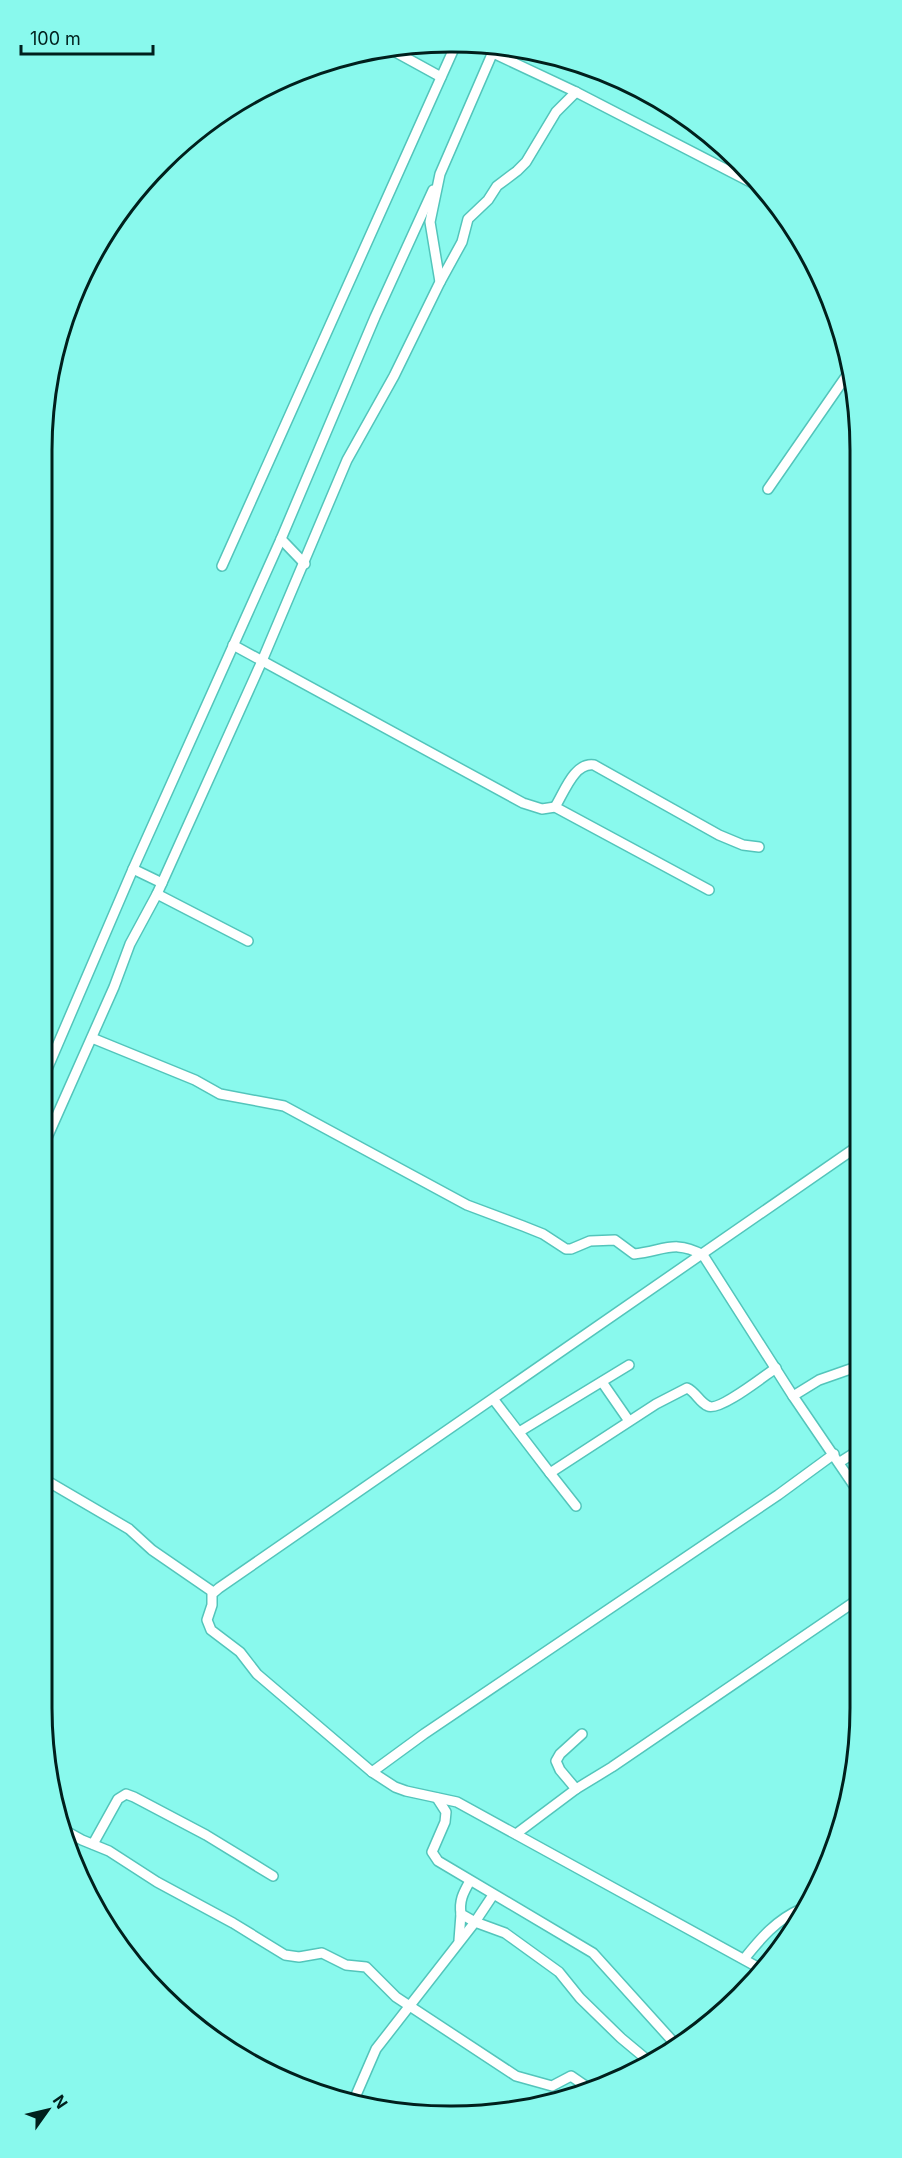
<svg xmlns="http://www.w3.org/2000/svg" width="902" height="2158" font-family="Inter,sans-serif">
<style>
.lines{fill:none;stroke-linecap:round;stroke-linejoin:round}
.street-casing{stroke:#53c5bb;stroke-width:12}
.street{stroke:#fff;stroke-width:9}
.rim{fill:none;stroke:#00201d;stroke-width:3}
</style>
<rect width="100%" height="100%" fill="#89f9ed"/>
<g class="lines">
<defs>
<g id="street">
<path d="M390 49 441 77"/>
<path d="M493 53 576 92 764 189"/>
<path d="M440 282 462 242 468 219 488 200 497 186 517 171 526 162 556 112 576 92"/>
<path d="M768 489 849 372"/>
<path d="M281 539 305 564"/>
<path d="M222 566 456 44"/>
<path d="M233 645 523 803 542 809 555 807 709 890"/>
<path d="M555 807C564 793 574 762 594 765L719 835 743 845 759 847"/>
<path d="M133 869 162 883"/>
<path d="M157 894 248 941"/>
<path d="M92 1038 195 1080 220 1094 284 1106 467 1205 523 1226 543 1234 566 1249H571L590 1241 615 1240 634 1254C664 1251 674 1239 703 1255L793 1396"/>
<path d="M42 1081 133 869 281 539 375 317 433 190"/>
<path d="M42 1149 114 987 130 944 157 894 262 661 347 460 394 376 440 282 430 222 440 174 496 45"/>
<path d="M859 1366 819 1380 793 1396 859 1493"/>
<path d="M602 1382 629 1421"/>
<path d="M494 1400 550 1473 656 1404 687 1388C696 1392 699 1402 708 1406 719 1412 764 1376 776 1368"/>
<path d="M519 1432 629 1365"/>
<path d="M840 1462 859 1450"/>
<path d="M550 1473 576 1506"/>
<path d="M42 1478 129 1529 152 1550 213 1592"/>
<path d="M372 1772 424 1734 778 1495 834 1454"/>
<path d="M576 1789 560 1770 556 1761 560 1754 582 1734"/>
<path d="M437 1798 446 1812 445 1822 432 1852 438 1861 593 1953 677 2046"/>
<path d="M62 1829 82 1840 109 1851 157 1882 233 1923 285 1955 299 1957 322 1953 346 1965 366 1967 396 1997 516 2076 552 2086 571 2076 587 2087"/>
<path d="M516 1834 576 1789 612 1767 860 1598"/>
<path d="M93 1844 118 1799 126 1794 134 1797 206 1835 273 1876"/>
<path d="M470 1881C463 1893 459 1901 461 1914L475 1922 493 1895"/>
<path d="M459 1940 461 1914"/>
<path d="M744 1959C761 1938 776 1920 801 1909"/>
<path d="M763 1970 457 1802 406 1791 395 1787 372 1772 257 1674 240 1652 211 1630 207 1620 212 1605V1594L219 1588 858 1146"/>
<path d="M353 2102 376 2049 475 1922 505 1933 559 1972 580 1998 621 2038 651 2063"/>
</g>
</defs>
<use href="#street" class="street-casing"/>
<use href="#street" class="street"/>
</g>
<path d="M0 0H902V2158H0ZM450 52H452A398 398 0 0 1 850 450V1708A398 398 0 0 1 452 2106H450A398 398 0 0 1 52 1708V450A398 398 0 0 1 450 52Z" fill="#89f9ed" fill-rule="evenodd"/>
<path class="rim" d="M450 52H452A398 398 0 0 1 850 450V1708A398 398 0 0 1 452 2106H450A398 398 0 0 1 52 1708V450A398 398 0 0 1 450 52Z"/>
<g transform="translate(48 2110) rotate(56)" stroke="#89f9ed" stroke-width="4.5" paint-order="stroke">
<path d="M0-4.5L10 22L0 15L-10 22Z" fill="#00201d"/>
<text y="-9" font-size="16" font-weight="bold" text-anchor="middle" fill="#00201d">N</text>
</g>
<path d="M21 45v9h132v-9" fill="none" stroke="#00201d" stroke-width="3"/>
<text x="30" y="45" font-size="18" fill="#00201d" stroke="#89f9ed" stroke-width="4.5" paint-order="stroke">100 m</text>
</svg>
